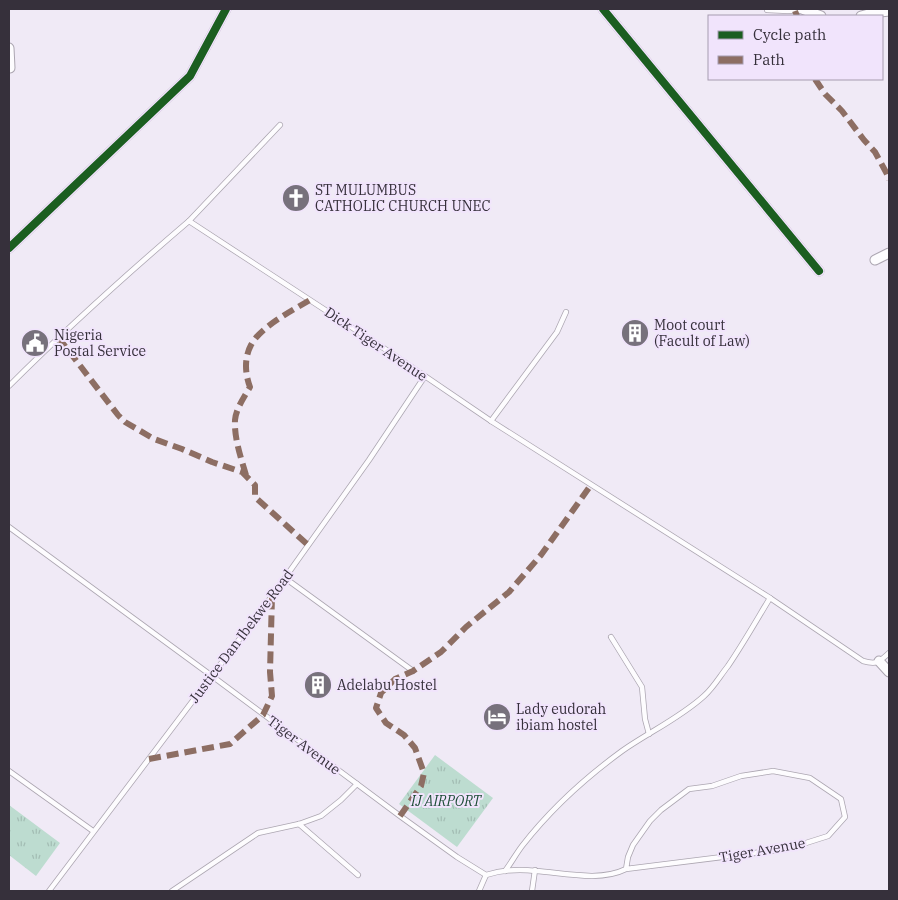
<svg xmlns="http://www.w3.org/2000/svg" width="898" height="900" font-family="'IBM Plex Serif',serif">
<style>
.grass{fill:url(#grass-tufts)}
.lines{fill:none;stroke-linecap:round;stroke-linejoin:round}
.lane-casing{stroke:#aca6b1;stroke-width:6}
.street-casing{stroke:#aca6b1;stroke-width:11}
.lane{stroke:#fdfcfe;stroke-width:4.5}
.street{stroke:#fdfcfe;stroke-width:9}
.quiet{stroke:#8d6e63;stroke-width:6;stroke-dasharray:12 6;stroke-linecap:butt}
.cycleway-casing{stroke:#f1e4fc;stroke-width:11}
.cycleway{stroke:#1b5e20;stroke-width:8}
.labels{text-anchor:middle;stroke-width:4;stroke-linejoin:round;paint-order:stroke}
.poi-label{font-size:14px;fill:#36303b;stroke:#f1e4fc;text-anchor:start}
.street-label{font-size:14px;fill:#36303b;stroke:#f1e4fc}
.park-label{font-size:14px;font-style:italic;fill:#1b4c35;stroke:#f1e4fc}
</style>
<defs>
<pattern id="grass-tufts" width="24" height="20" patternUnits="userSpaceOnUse" patternTransform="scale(1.25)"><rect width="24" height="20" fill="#bddcd0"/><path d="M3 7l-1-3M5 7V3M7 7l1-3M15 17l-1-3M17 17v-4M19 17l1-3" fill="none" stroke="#a3bdb4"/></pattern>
</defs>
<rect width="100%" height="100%" fill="#f0eaf6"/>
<g class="grass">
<path d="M435 755 493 798 457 847 399 804Z"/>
<path d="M9 805 60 843 36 876 9 855Z"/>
</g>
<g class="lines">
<defs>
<g id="lane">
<path d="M767 10 788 11 803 10"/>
<path d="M189 221 280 125"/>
<path d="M9 386C67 328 127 274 189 221L388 351 491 421 770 598 863 661C877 665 879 662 889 653"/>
<path d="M491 421 557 332 566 312"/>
<path d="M9 527 212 676 400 816 457 857 486 875C502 870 520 869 536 871 564 873 600 882 626 869L628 857 633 845 650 821 661 810 689 789 712 786 741 776 773 771 810 778 841 799 845 817 828 836 787 849 626 869"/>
<path d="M285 578 413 671"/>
<path d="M611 637 642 687 645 719 649 734"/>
<path d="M9 771 93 831"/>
<path d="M299 824 358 875"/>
<path d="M505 871C511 863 516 854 522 846 550 810 585 778 622 751 649 732 680 718 704 696 714 687 720 676 728 666 743 644 756 621 770 598"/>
<path d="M49 891 272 596 369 460 425 376"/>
<path d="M172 891 258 833 299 824 321 816 341 800 357 784"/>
<path d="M479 891 486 875"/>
<path d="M532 891 535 870"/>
</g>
<g id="street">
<path d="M603 9 819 271"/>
<path d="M802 9 821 16"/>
<path d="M861 16 872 13 889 11"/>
<path d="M9 48 10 68"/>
<path d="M9 248 190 76 226 9"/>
<path d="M875 260 889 253"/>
<path d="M879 661 889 672"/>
</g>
</defs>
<use href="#lane" class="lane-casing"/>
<use href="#street" class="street-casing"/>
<use href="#lane" class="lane"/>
<use href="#street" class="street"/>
<g class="quiet">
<path d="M795 11 797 16"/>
<path d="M815 79 825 94 842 111 864 140 875 152 887 174 889 180"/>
<path d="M58 337 118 415 125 422 154 439 182 449 212 462 242 472 255 485V497L308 545"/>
<path d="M246 475C241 458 234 438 235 420 236 409 244 397 250 387 245 374 244 358 251 345 260 327 293 310 310 300"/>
<path d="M149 759 230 744 263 715 272 696 270 672 272 596"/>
<path d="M400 816 421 786 424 773 415 748 404 735 386 723 376 708 381 693 395 679 413 671 441 652 466 627 509 592 541 555 591 485"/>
</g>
<defs>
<g id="cycleway">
<path d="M603 9 819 271"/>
<path d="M9 248 190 76 226 9"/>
</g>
</defs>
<use href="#cycleway" class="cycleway-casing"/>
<use href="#cycleway" class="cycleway"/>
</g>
<defs>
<symbol id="church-disc" viewBox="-11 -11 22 22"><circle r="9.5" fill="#77717c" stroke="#f1e4fc"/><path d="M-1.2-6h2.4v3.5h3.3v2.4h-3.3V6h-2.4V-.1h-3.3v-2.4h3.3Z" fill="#fff"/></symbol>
<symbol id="building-disc" viewBox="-11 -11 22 22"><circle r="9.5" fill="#77717c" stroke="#f1e4fc"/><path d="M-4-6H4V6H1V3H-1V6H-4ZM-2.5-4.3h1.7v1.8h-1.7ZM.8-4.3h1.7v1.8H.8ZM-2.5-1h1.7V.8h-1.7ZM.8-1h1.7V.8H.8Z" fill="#fff"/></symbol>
<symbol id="civic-disc" viewBox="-11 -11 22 22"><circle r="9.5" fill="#77717c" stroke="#f1e4fc"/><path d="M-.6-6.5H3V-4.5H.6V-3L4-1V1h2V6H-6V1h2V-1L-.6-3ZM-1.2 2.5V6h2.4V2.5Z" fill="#fff"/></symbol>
<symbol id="hotel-disc" viewBox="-11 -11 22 22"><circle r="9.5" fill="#77717c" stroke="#f1e4fc"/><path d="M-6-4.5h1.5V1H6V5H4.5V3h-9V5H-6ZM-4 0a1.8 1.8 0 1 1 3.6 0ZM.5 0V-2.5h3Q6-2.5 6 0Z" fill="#fff"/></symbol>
</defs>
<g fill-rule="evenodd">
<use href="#church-disc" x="280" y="182" width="32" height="32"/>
<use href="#building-disc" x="619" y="317" width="32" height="32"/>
<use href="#civic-disc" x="19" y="327" width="32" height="32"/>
<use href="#building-disc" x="302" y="669" width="32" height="32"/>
<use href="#hotel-disc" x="481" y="701" width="32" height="32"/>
</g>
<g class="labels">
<g class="poi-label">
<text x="315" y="195">ST MULUMBUS<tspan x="315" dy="16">CATHOLIC CHURCH UNEC</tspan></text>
<text x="654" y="330">Moot court<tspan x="654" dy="16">(Facult of Law)</tspan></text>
<text x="54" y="340">Nigeria<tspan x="54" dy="16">Postal Service</tspan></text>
<text x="337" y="690">Adelabu Hostel</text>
<text x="516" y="714">Lady eudorah<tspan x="516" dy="16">ibiam hostel</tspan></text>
</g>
<g class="street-label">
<text transform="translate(376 344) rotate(34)" y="5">Dick Tiger Avenue</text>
<text transform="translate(241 636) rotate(-53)" y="5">Justice Dan Ibekwe Road</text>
<text transform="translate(304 745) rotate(37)" y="5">Tiger Avenue</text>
<text transform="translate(762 850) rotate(-10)" y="5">Tiger Avenue</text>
</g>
<g class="park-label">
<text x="446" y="806">IJ AIRPORT</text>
</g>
</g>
<rect width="898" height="900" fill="none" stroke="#36303b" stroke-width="20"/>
<rect x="708" y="15" width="175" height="65" fill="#f1e4fc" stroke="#a69caf"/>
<rect x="718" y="31" width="25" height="8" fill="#1b5e20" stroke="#a69caf"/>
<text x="753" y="40" font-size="15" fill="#36303b">Cycle path</text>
<rect x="718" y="56" width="25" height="8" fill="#8d6e63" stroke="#a69caf"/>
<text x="753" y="65" font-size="15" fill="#36303b">Path</text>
</svg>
